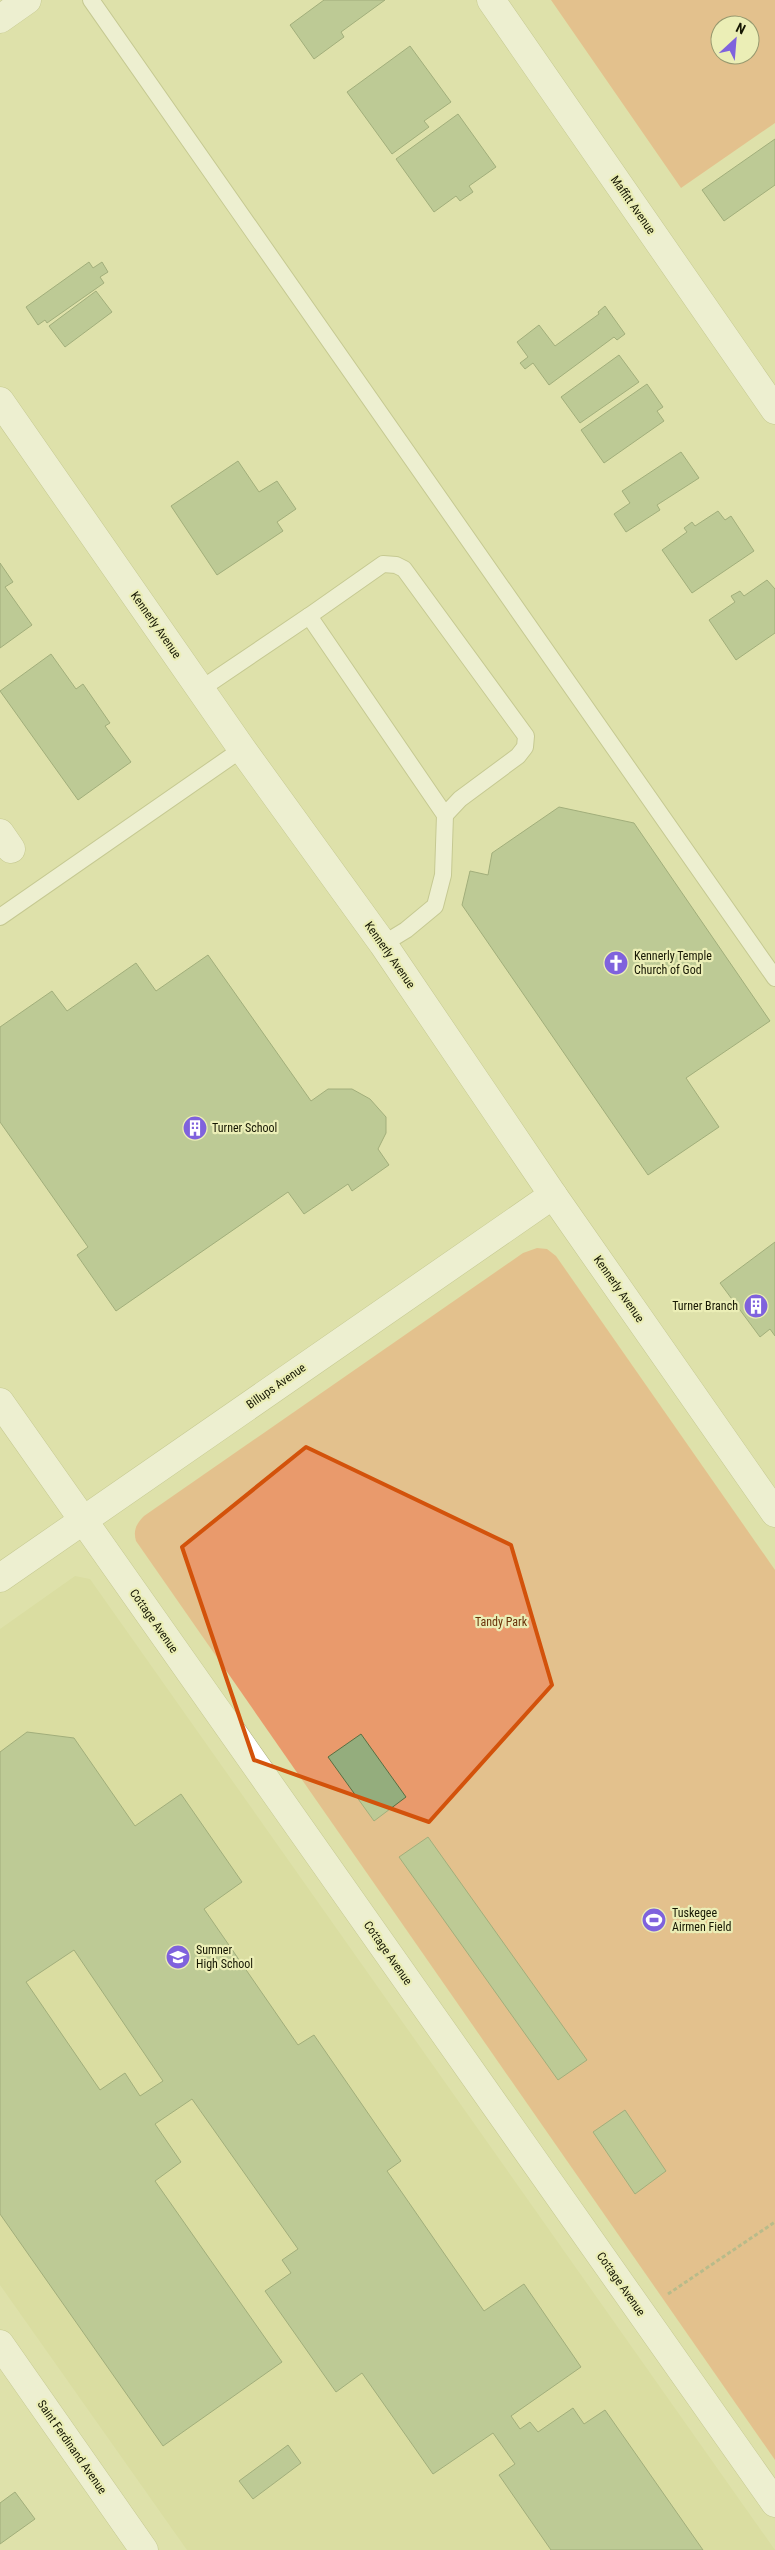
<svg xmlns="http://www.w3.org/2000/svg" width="775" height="2550" font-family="'Roboto Condensed',sans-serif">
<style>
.built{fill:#d4d798}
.green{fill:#e99a6c;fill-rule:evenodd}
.building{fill:#94ad7d;stroke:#586f42;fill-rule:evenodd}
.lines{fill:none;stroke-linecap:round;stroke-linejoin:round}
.service-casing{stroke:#a8ab75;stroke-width:18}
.minor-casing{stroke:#a8ab75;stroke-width:29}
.path{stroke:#8a8c64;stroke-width:3;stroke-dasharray:4 2.5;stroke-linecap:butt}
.service{stroke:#fff;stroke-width:16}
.minor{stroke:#fff;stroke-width:28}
.marked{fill:none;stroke:#d3520b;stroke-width:4;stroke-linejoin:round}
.labels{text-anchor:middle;stroke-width:4.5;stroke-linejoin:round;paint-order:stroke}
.street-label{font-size:12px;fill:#161703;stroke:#ebeeb6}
.poi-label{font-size:12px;fill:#161703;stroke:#ebeeb6;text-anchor:start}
.park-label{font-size:12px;fill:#6b330b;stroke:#ebeeb6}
</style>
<rect width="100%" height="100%" fill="#dee1aa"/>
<path class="built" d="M75 1576 90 1579 775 2550H187L0 2285V1629Z"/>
<g class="green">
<path d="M551 0H775V123L681 188ZM720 25H750V55H720Z"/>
<path d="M537 1248 547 1249 556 1256 775 1570V2460L136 1541C133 1531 136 1524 144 1516L523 1253Z"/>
</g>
<g class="building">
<path d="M324 0H385L341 32 344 37 314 59 290 25Z"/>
<path d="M410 46 451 102 424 121 429 127 392 154 347 92Z"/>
<path d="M458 114 496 167 469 186 473 192 460 201 456 196 434 212 396 159Z"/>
<path d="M775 139V185L724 221 702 190Z"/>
<path d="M89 262 93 268 102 262 108 272 100 277 104 283 47 323 45 320 38 325 26 307Z"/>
<path d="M96 291 112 312 65 347 49 326Z"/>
<path d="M605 306 625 334 617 340 614 337 549 385 533 363 525 369 520 363 528 357 517 342 539 325 555 346 599 314 598 312Z"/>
<path d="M619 355 639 382 580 423 561 397Z"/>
<path d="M647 384 663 407 657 411 664 421 604 463 581 430Z"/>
<path d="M681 452 699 478 657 505 660 510 626 532 614 514 630 503 622 491Z"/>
<path d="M238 461 259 492 277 481 296 509 277 522 283 531 217 575 171 506Z"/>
<path d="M718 511 725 520 731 516 754 551 692 593 662 550 687 532 684 528 692 522 695 526Z"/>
<path d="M0 563 13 582 5 587 32 625 0 648Z"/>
<path d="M767 580 775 589V633L736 660 709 620 735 602 731 596 740 591 744 596Z"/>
<path d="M51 654 76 689 83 684 110 723 105 726 131 762 78 800 0 691Z"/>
<path d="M559 807 634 823 770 1021 686 1078 719 1127 648 1175 462 905 470 871 488 875 492 853Z"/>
<path d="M208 955 311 1101 328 1089H352L370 1099 386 1117V1133L378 1149 389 1165 352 1191 348 1184 304 1214 288 1192 116 1311 77 1255 88 1247 0 1122V1027L52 991 67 1011 136 963 156 991Z"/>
<path d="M775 1242V1336L770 1329 760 1337 720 1283Z"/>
<path d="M27 1732 74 1738 135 1826 181 1794 242 1882 204 1909 298 2045 314 2035 401 2161 387 2171 484 2311 524 2284 581 2367 511 2416 520 2429 530 2422 538 2432 573 2408 584 2424 605 2410 703 2550H551L499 2475 515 2464 493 2433 433 2474 362 2373 336 2392 265 2291 291 2273 282 2260 298 2249 192 2099 155 2124 181 2162 155 2181 282 2362 163 2446 0 2214V1752ZM74 1950 163 2081 140 2096 125 2073 100 2090 26 1982Z"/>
<path d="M361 1734 406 1797 374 1821 328 1757Z"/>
<path d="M428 1837 587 2060 558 2080 399 1857Z"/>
<path d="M625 2110 666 2171 635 2194 593 2132Z"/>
<path d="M288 2445 301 2463 253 2499 239 2481Z"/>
<path d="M15 2492 35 2519 0 2544V2503Z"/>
</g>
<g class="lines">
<defs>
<g id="service">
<path d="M91 0 775 978"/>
<path d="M309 616 383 564 396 565 404 569 526 736 525 747 518 756 460 799 445 815"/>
<path d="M201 689 309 616 445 815 443 875 435 906 406 930 383 944"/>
<path d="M0 917 242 749"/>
</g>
<g id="minor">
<path d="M491 0 775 410"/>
<path d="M0 19 27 0"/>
<path d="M0 401 242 749 383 944 553 1195 775 1513"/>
<path d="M0 833 11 849"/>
<path d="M0 1402 775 2503"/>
<path d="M0 1578 553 1195"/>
<path d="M0 2344 144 2550"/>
</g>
</defs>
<use href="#service" class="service-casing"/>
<use href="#minor" class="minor-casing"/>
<path class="path" d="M668 2294 775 2222"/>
<use href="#service" class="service"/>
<use href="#minor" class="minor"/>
</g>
<path d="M0 0H775V2550H0ZM306 1447 511 1545 552 1685 429 1822 254 1760 182 1547Z" fill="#dee1aa" fill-opacity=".55" fill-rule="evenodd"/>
<path class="marked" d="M306 1447 511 1545 552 1685 429 1822 254 1760 182 1547Z"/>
<defs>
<symbol id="church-disc" viewBox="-11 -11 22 22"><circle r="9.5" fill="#7f62dd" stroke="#ebeeb6"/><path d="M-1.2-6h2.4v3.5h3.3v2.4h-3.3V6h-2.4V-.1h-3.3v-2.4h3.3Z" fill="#fff"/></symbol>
<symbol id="building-disc" viewBox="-11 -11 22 22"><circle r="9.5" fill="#7f62dd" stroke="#ebeeb6"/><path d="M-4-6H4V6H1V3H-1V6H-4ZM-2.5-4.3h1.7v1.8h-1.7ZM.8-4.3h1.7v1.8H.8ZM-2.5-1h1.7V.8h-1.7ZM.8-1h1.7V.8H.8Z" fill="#fff"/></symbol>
<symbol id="stadium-disc" viewBox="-11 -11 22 22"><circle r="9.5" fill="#7f62dd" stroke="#ebeeb6"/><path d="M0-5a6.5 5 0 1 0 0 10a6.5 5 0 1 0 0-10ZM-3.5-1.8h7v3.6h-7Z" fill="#fff"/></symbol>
<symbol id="school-disc" viewBox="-11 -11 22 22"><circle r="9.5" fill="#7f62dd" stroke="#ebeeb6"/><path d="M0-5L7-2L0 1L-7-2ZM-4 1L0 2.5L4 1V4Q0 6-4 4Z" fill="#fff"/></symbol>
</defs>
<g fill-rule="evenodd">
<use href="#church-disc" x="602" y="949" width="28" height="28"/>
<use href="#building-disc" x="181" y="1114" width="28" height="28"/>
<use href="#building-disc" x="742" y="1292" width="28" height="28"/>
<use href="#stadium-disc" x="640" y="1906" width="28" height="28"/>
<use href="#school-disc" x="164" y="1943" width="28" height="28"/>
</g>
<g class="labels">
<g class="street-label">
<text transform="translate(633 205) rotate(55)" y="4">Maffitt Avenue</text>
<text transform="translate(156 625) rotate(55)" y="4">Kennerly Avenue</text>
<text transform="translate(390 955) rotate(55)" y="4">Kennerly Avenue</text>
<text transform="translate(619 1289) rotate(55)" y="4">Kennerly Avenue</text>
<text transform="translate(276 1386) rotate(-35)" y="4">Billups Avenue</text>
<text transform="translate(154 1621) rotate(55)" y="4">Cottage Avenue</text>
<text transform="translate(388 1953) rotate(55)" y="4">Cottage Avenue</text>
<text transform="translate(621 2284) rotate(55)" y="4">Cottage Avenue</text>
<text transform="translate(72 2447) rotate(55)" y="4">Saint Ferdinand Avenue</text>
</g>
<g class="poi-label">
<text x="634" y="960">Kennerly Temple<tspan x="634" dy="14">Church of God</tspan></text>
<text x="212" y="1132">Turner School</text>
<text x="738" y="1310" text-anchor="end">Turner Branch</text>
<text x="672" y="1917">Tuskegee<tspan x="672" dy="14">Airmen Field</tspan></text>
<text x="196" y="1954">Sumner<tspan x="196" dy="14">High School</tspan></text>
</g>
<g class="park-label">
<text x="501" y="1626">Tandy Park</text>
</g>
</g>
<g transform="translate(735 40) rotate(26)"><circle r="24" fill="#ebeeb6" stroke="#96986e"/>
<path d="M0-4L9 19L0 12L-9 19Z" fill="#7f62dd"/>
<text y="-8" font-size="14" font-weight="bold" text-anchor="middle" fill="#161703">N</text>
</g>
</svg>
